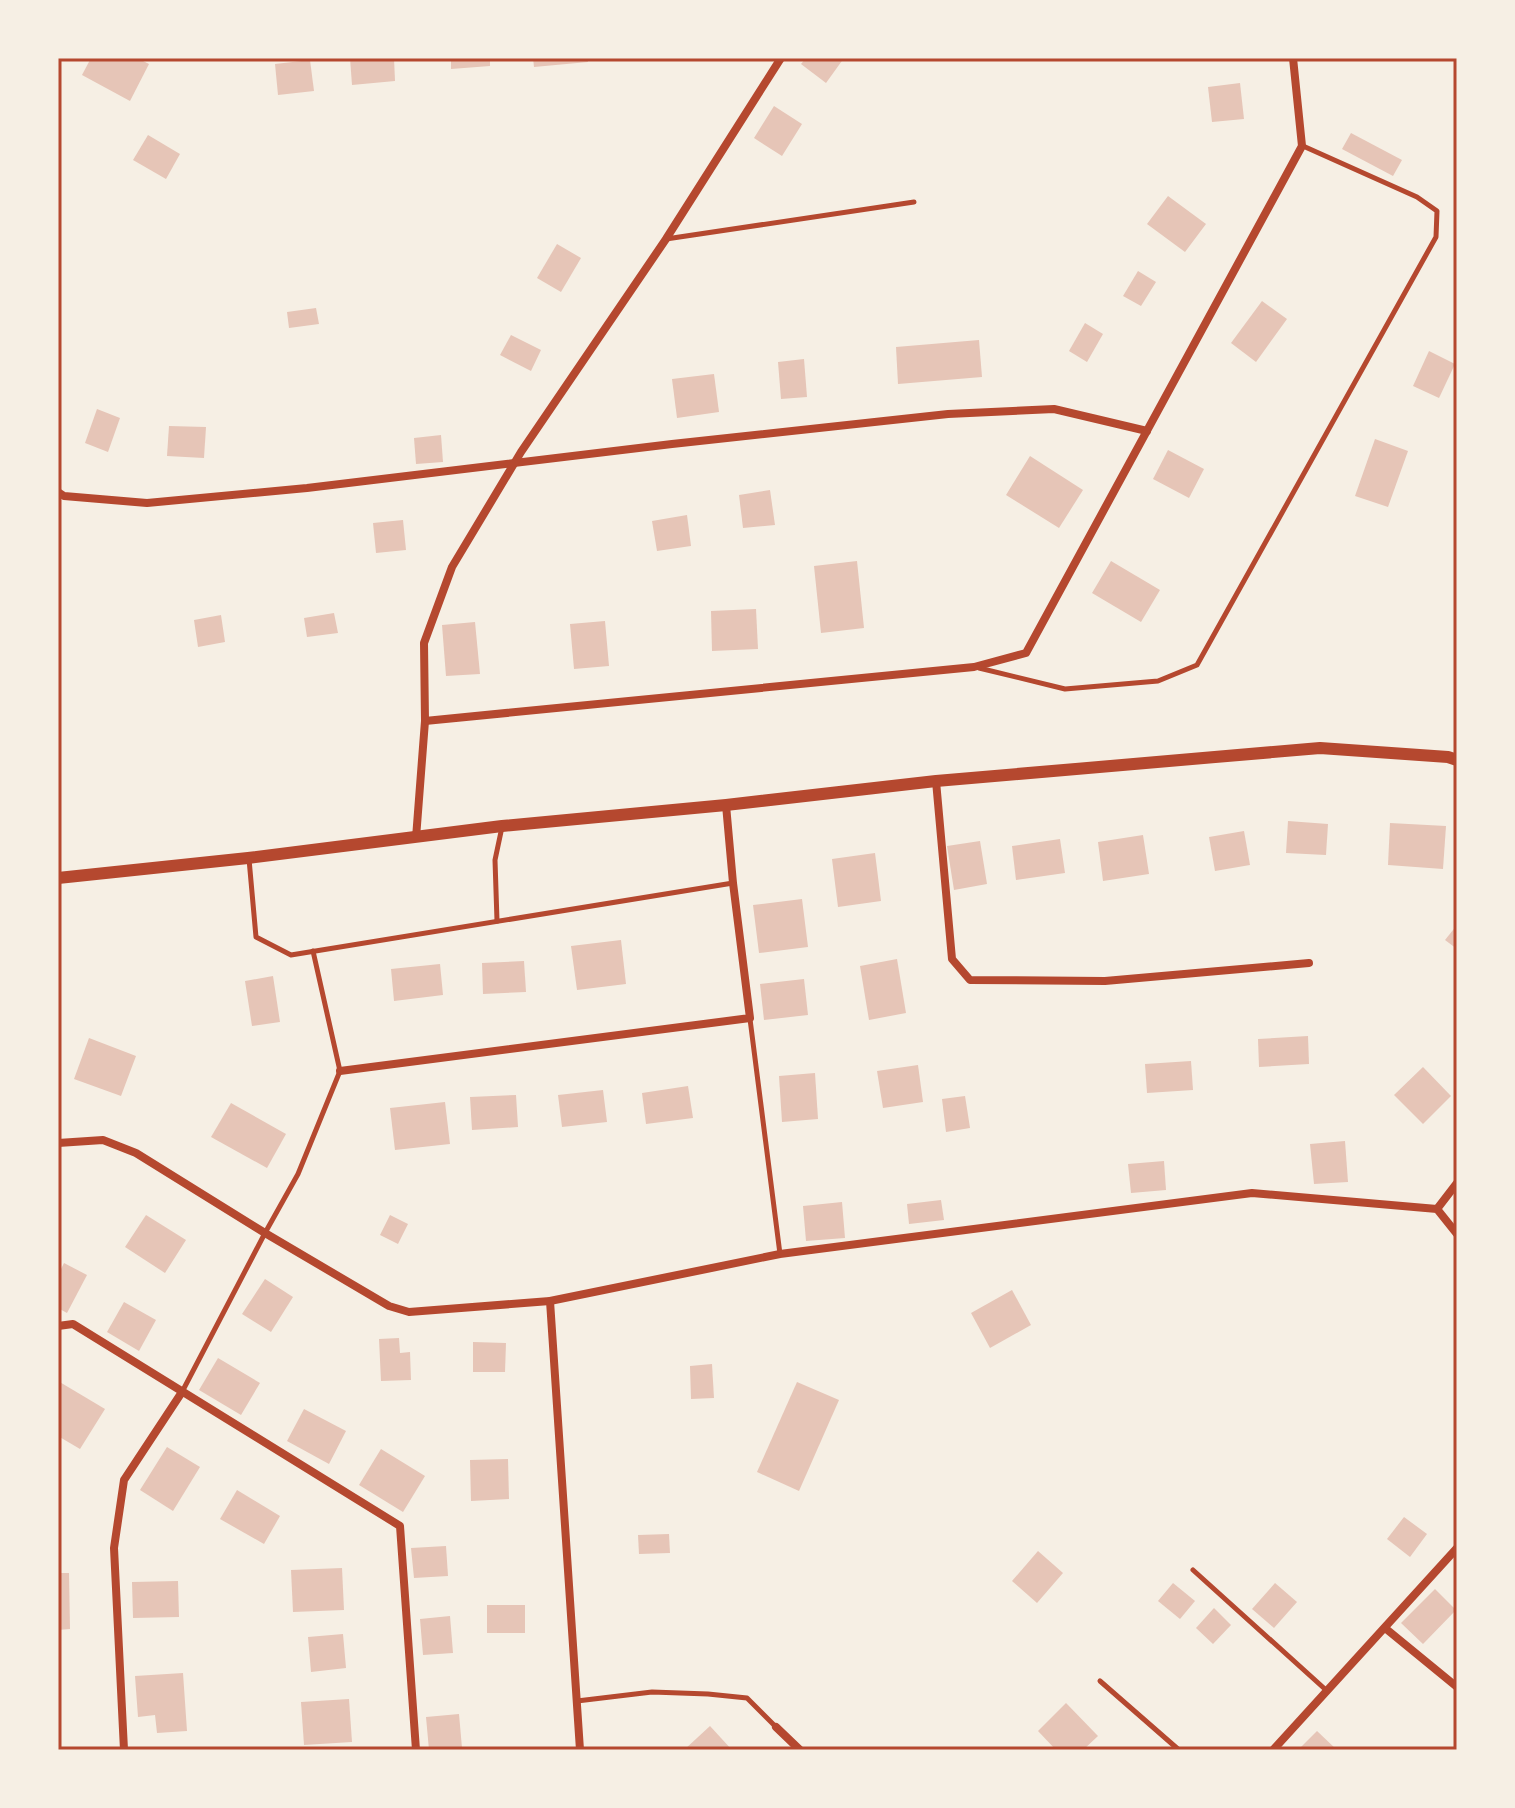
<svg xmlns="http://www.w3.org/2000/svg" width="1515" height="1808" font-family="'Noto Sans',sans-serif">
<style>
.building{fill:#e6c5b7}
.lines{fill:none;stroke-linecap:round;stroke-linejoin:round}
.service{stroke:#b5482f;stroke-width:5}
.minor{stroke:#b5482f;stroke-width:8}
.tertiary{stroke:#b5482f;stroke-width:12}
.neatline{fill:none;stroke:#b5482f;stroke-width:3}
</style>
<rect width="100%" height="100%" fill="#f6efe4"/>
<g class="building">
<path d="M91 58H137L149 64 130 101 82 75Z"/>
<path d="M350 58H394L395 81 352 85Z"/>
<path d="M451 58H490V66L451 69Z"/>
<path d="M533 58H587L588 62 534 67Z"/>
<path d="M806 58H844L826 83 801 64Z"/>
<path d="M310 60 314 91 278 95 275 64Z"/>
<path d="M1240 83 1244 119 1212 122 1208 87Z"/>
<path d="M774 106 802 124 782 156 754 138Z"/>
<path d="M1351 133 1402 160 1393 176 1342 149Z"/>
<path d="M148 135 180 154 166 179 133 160Z"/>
<path d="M1168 196 1206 224 1185 252 1147 224Z"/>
<path d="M557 244 581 258 561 292 537 278Z"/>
<path d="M1138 271 1156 282 1141 306 1123 296Z"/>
<path d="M1262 301 1287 319 1256 362 1231 343Z"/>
<path d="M316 308 319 324 289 328 287 312Z"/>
<path d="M1085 323 1103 334 1087 362 1069 351Z"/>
<path d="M511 335 541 350 531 371 500 355Z"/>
<path d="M979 340 982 377 898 384 896 347Z"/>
<path d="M1429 351 1455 364 1439 398 1413 386Z"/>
<path d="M804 359 807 397 781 399 778 362Z"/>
<path d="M714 374 719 412 677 418 672 379Z"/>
<path d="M97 409 120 418 108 452 85 443Z"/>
<path d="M169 426 206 427 204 458 167 456Z"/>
<path d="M441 435 443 462 416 464 414 438Z"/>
<path d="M1375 439 1408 451 1388 507 1355 496Z"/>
<path d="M1168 450 1204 469 1189 498 1153 479Z"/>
<path d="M1030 456 1083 490 1059 528 1006 495Z"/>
<path d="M770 490 775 525 743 528 739 495Z"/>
<path d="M687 515 691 546 657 551 652 521Z"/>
<path d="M403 520 406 550 376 553 373 523Z"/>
<path d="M857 561 864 628 821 633 814 566Z"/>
<path d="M1111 561 1160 590 1141 622 1092 593Z"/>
<path d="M756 609 758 649 712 651 711 611Z"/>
<path d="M334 613 338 633 307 637 304 618Z"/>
<path d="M221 615 225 642 198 647 194 620Z"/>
<path d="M605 621 609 666 574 669 570 624Z"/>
<path d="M475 622 480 674 446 676 442 625Z"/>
<path d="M1288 821 1328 824 1326 855 1286 853Z"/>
<path d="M1390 823 1446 826 1443 869 1388 865Z"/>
<path d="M1244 831 1250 865 1215 871 1209 837Z"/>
<path d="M1143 835 1149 874 1103 881 1098 842Z"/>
<path d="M1060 839 1065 873 1016 880 1012 846Z"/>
<path d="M980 841 987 884 954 890 947 846Z"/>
<path d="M875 853 881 901 838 907 832 859Z"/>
<path d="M802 899 808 947 759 953 753 905Z"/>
<path d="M1457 925V949L1445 940Z"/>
<path d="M621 940 626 984 577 990 571 946Z"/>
<path d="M897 959 906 1013 869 1020 860 966Z"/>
<path d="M524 961 526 992 483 994 482 963Z"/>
<path d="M440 964 443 995 394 1001 391 969Z"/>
<path d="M273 976 280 1022 252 1026 245 981Z"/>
<path d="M804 979 808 1015 764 1020 760 984Z"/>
<path d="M1308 1036 1309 1064 1259 1067 1258 1039Z"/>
<path d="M89 1038 136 1056 121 1096 74 1079Z"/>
<path d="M1191 1061 1193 1090 1147 1093 1145 1064Z"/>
<path d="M918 1065 923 1102 883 1108 877 1071Z"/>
<path d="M1423 1067 1451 1096 1423 1124 1394 1095Z"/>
<path d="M815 1073 818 1119 782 1122 779 1076Z"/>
<path d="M688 1086 693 1118 646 1124 642 1093Z"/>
<path d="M603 1090 607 1122 562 1127 558 1095Z"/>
<path d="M516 1095 518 1127 472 1130 470 1097Z"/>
<path d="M965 1096 970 1128 946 1132 942 1099Z"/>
<path d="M445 1102 450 1144 395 1150 390 1108Z"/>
<path d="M231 1103 286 1134 267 1168 211 1137Z"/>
<path d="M1345 1141 1348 1182 1314 1184 1310 1144Z"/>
<path d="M1164 1161 1166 1190 1131 1193 1128 1164Z"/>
<path d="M941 1200 944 1220 909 1224 907 1204Z"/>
<path d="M842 1202 845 1238 806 1241 803 1206Z"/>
<path d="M146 1215 186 1240 165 1273 125 1247Z"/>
<path d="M390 1215 408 1224 398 1244 380 1235Z"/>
<path d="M64 1263 87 1275 67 1313 58 1308V1275Z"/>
<path d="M265 1279 293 1297 271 1332 242 1314Z"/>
<path d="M1012 1290 1031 1325 990 1348 971 1313Z"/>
<path d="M124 1302 156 1320 139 1351 107 1332Z"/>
<path d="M399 1338 400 1353 410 1352 411 1380 381 1381 379 1339Z"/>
<path d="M473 1342 506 1343 505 1372H473Z"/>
<path d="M218 1358 260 1383 241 1415 199 1390Z"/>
<path d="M712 1364 714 1398 691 1399 690 1366Z"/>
<path d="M58 1381 105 1409 80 1449 58 1436Z"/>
<path d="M797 1382 839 1400 799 1491 757 1472Z"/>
<path d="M304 1409 346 1431 329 1464 287 1441Z"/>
<path d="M167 1447 200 1467 173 1511 140 1490Z"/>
<path d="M381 1449 425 1476 403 1512 359 1485Z"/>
<path d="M508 1459 509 1499 471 1501 470 1460Z"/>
<path d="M237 1490 280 1516 264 1544 220 1519Z"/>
<path d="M1404 1517 1427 1534 1410 1557 1387 1539Z"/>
<path d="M669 1534 670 1553 639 1554 638 1535Z"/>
<path d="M446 1546 448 1576 414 1578 411 1548Z"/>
<path d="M1038 1551 1063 1573 1037 1603 1012 1581Z"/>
<path d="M342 1568 344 1610 293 1612 291 1570Z"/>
<path d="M58 1573H69L70 1629 58 1630Z"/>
<path d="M178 1581 179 1617 133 1618 132 1582Z"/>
<path d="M1173 1583 1195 1601 1180 1619 1158 1601Z"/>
<path d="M1275 1583 1297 1602 1274 1628 1252 1609Z"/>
<path d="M1435 1589 1456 1610 1423 1644 1401 1623Z"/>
<rect x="487" y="1605" width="38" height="28"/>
<path d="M1214 1608 1231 1625 1213 1644 1196 1628Z"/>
<path d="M450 1616 453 1653 423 1655 420 1619Z"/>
<path d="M343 1634 346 1668 311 1672 308 1637Z"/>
<path d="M183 1673 187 1731 157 1733 155 1715 138 1717 135 1676Z"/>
<path d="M349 1699 352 1742 304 1745 301 1702Z"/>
<path d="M1066 1703 1098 1736 1083 1750H1056L1038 1731Z"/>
<path d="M459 1714 462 1748 429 1750 426 1717Z"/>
<path d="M710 1726 732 1750H684Z"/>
<path d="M1317 1731 1337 1750H1298Z"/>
</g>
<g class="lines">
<g class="service">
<path d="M666 239 914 202"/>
<path d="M979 668 1065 689 1158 681 1197 665 1436 237 1437 211 1417 197 1303 146"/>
<path d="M249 859 256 937 291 955 733 883"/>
<path d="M497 921 495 860 502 827"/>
<path d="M750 1019 780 1254"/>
<path d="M182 1392 265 1233 298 1174 340 1071 313 951"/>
<path d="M1193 1570 1326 1690"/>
<path d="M1100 1681 1179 1750"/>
<path d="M577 1701 652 1692 708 1694 747 1698 776 1727"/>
</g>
<g class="minor">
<path d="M58 492 64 496 147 503 307 488 672 444 948 414 1054 409 1147 431"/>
<path d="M425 721 974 667 1026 653 1302 146 1293 58"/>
<path d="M936 781 952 959 970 980 1105 981 1309 963"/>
<path d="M416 838 425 721 424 643 452 567 521 452 666 239 781 58"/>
<path d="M340 1071 750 1018 733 883 726 805"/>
<path d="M58 1143 103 1140 136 1153 265 1233 389 1306 409 1312 550 1301 780 1254 1252 1193 1437 1209 1457 1234"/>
<path d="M1437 1209 1457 1183"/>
<path d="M550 1301 580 1750"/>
<path d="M58 1326 73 1324 400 1526 416 1750"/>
<path d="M1385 1628 1457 1687"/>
<path d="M776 1727 800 1750"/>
<path d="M124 1750 114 1548 124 1480 182 1392"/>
<path d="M1273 1750 1457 1548"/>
</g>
<path class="tertiary" d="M58 878 248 858 502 826 726 805 936 781 1320 748 1448 757 1457 760"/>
</g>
<rect width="1515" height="1808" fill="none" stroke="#f6efe4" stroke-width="120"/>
<rect x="60" y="60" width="1395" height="1688" class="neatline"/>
</svg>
